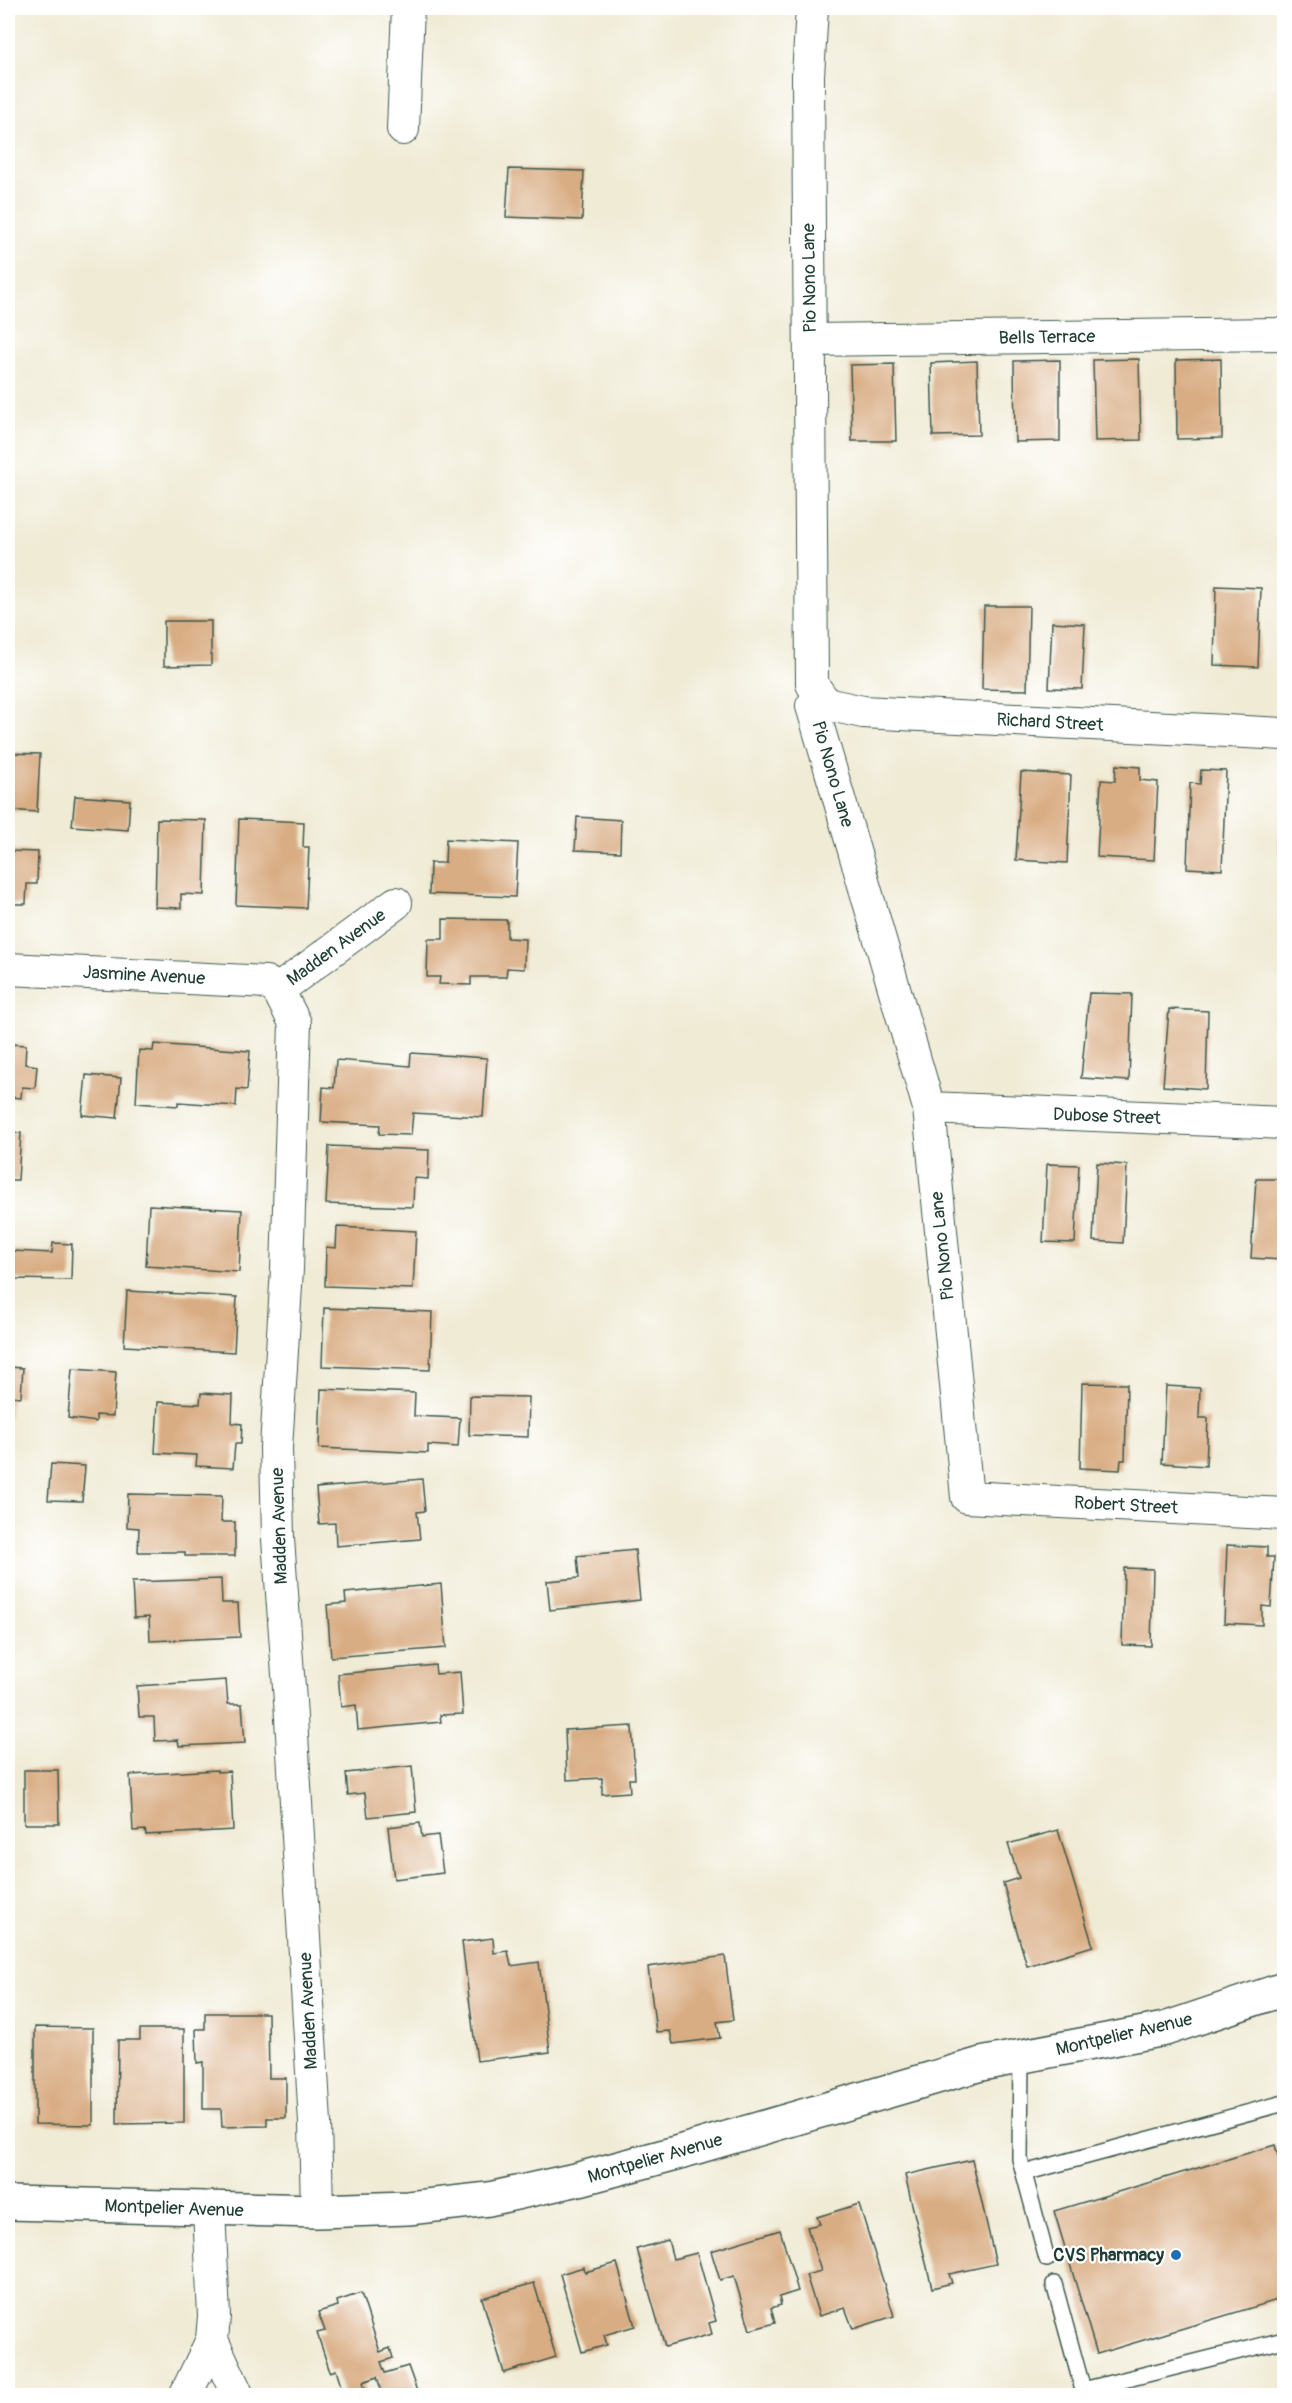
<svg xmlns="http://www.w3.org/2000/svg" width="1292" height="2403" font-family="Pangolin,sans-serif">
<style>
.building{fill:#d9ad84}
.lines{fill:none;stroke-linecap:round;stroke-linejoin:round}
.lane-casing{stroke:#3e574c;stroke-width:18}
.street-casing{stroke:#3e574c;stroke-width:34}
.secondary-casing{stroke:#3e574c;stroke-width:36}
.lane{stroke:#fff;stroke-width:15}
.street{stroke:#fff;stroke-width:32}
.secondary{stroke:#fff;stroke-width:33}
.poi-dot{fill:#1f6fb2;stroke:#fff;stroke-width:2}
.labels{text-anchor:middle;stroke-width:4.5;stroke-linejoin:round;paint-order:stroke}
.street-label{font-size:18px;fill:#1f3d34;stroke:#fff}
.poi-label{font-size:18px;font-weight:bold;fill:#1f3d34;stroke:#fff;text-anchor:end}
</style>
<rect width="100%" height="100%" fill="#fff"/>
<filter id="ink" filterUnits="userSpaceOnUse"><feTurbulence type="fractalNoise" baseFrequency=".0167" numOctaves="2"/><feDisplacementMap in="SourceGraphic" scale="12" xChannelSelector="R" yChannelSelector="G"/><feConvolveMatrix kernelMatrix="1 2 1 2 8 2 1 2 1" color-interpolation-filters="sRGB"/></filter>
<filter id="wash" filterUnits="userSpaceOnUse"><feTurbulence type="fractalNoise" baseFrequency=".008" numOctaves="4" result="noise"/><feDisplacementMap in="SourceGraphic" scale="24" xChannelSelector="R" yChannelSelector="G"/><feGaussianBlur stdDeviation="1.35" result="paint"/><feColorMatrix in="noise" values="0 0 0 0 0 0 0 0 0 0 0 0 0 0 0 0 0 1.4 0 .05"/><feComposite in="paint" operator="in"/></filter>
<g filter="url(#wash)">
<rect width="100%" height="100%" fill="#f0ebd5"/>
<g id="blocks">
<g class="building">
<path d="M509 169 584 171 582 220 506 217Z"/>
<path d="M1139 359 1141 440 1095 441 1093 360Z"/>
<path d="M1221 359 1222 438 1177 439 1176 360Z"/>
<path d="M1060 360V441L1015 442 1014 361Z"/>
<path d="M977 361 979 435 933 436 931 363Z"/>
<path d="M894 364 896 441H852L850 365Z"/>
<path d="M1216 586 1261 588 1258 667 1214 665Z"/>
<path d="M984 606H1029L1027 690 982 689Z"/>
<path d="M164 621H211V665L164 666Z"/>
<path d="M1052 622 1085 624 1082 689 1049 688Z"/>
<path d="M8 753 40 754 37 812 8 810Z"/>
<path d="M1116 765 1140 767V780L1158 782 1154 860 1097 857 1101 780 1115 781Z"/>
<path d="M1201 770 1226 771 1222 870 1187 868 1190 783 1200 784Z"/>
<path d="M1021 772 1071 775 1067 863 1016 860Z"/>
<path d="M75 796 130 800 128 830 72 826Z"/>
<path d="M1281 814H1284V853H1279Z"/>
<path d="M577 817 621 820 620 852 575 850Z"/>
<path d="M157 819 206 820 204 895 181 894V908L155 907Z"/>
<path d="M239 819 304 822 303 847H309L306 908 236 905Z"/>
<path d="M446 839 518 843 515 897 429 894 430 863H445Z"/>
<path d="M8 851 38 852 37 884H27L26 904H8Z"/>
<path d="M443 919 507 920V938L525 939 524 969 507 968 506 977H471V985L439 984 440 977H427L428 939H443Z"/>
<path d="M1089 993 1132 994 1129 1081 1081 1078Z"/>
<path d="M1169 1009 1208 1011 1206 1089 1163 1086Z"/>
<path d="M8 1044 26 1045 25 1064 37 1066 35 1088 22 1087 21 1098 8 1097Z"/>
<path d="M154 1044 250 1051 247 1090 237 1089 236 1106 178 1102V1106L136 1103 139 1050 153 1051Z"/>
<path d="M411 1053 487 1058 483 1117 413 1113 411 1135 379 1134 380 1125 321 1122 323 1087 334 1088 336 1060 410 1066Z"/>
<path d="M86 1075 121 1078 117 1118 82 1115Z"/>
<path d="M8 1132 21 1133 18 1180H8Z"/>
<path d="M329 1146 429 1150 428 1179 414 1178 413 1207 326 1204Z"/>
<path d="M1097 1163 1127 1165 1123 1243 1093 1241Z"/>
<path d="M1047 1164 1079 1165 1075 1243 1043 1242Z"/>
<path d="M1278 1170H1284V1248L1282 1247 1281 1260 1251 1258 1256 1179H1278Z"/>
<path d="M149 1205 242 1210 239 1272 146 1266Z"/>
<path d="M337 1227 416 1231 413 1289 325 1286 326 1247 336 1248Z"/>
<path d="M53 1243 72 1244 71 1280 12 1279 13 1251 52 1253Z"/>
<path d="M127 1291 237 1297 234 1352 124 1346Z"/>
<path d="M324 1308 432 1312 430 1370 322 1366Z"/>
<path d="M8 1367 23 1368 21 1397 11 1396 9 1418H8Z"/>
<path d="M72 1369 116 1372 113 1416 96 1415V1422L68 1418Z"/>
<path d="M1082 1383 1127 1384 1125 1460H1121L1120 1470 1080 1468Z"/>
<path d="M1166 1386 1200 1388 1199 1418H1208L1206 1466 1162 1463Z"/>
<path d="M321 1389 415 1393 414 1416 460 1418 458 1447 428 1445V1453L319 1448Z"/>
<path d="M201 1393 233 1395 232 1423 242 1424 241 1444H235L233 1468 196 1466 197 1455 155 1453 158 1402 200 1404Z"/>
<path d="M470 1396 529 1397 528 1437 469 1435Z"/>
<path d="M51 1464 85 1466 82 1501 48 1500Z"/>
<path d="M422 1479 425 1511 417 1512 420 1539 336 1546 335 1523 319 1524 316 1488Z"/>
<path d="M128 1494 222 1496 221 1522H235V1556H185V1552H138L139 1528 127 1527Z"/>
<path d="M1227 1545 1267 1547V1557H1274L1271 1607 1262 1606V1625L1224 1623Z"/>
<path d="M635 1550 640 1600 550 1610 547 1581 579 1578 577 1556Z"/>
<path d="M1124 1568 1153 1569 1151 1646 1122 1645Z"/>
<path d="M221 1579 222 1603H238L240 1637 150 1641 149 1617 134 1618 132 1582Z"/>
<path d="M441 1584 446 1648 331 1657 327 1605 346 1603 345 1593Z"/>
<path d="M435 1665 436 1674 460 1672 463 1714 440 1715 441 1722 358 1730 356 1705 341 1707 338 1674Z"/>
<path d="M226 1680 228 1704H242L245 1743 179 1746 178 1740 155 1741 154 1717H139L137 1686Z"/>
<path d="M632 1726 635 1779H629L630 1792 602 1794V1778L567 1780 565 1730Z"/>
<path d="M412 1766 416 1812 368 1817 365 1793 348 1795 346 1773Z"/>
<path d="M24 1770H58L59 1824H24Z"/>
<path d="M217 1770V1772L230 1771 233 1830 146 1835 145 1830 133 1831 130 1775Z"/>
<path d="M420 1823 422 1837 438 1835 443 1873 394 1879 388 1827Z"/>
<path d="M1058 1830 1093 1946 1027 1966 1003 1883 1019 1878 1008 1844Z"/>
<path d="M493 1938 494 1953 508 1951 511 1966 539 1962 550 2052 477 2061 462 1942Z"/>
<path d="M725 1956 733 2020 717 2022 720 2038 673 2044 670 2031 656 2032 648 1967Z"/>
<path d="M205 2013H268L269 2078H286V2118H267V2126L222 2127 221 2109H203V2062L197 2063 196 2029H205Z"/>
<path d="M35 2027 93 2028V2125L35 2124Z"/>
<path d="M140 2029H184V2123L117 2124 118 2040H140Z"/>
<path d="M1275 2145 1284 2178V2298L1097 2354 1054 2211Z"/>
<path d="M972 2160 996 2264 949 2274 952 2283 932 2288 905 2175Z"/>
<path d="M859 2204 894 2316 853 2329 845 2308 819 2316 806 2275 821 2271 807 2227 820 2224 817 2217Z"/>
<path d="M780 2230 798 2291 779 2297 781 2305 771 2308 775 2323 750 2330 734 2276 720 2280 711 2251Z"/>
<path d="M668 2240 673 2259 697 2253 716 2321 709 2323 712 2334 665 2347 637 2249Z"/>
<path d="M617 2263 635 2326 604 2335 607 2345 582 2352 560 2274 584 2267 585 2272Z"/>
<path d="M534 2283 556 2357 504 2373 482 2298Z"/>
<path d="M361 2293 380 2352 390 2348 393 2358 381 2362 385 2373 408 2366 418 2394 383 2396 377 2377 363 2382 366 2391 354 2396H344L336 2370 330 2372 317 2333 325 2331 318 2312 338 2306 337 2301Z"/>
</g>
</g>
</g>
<g filter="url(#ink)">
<use href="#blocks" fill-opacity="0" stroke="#3e574c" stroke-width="1.5"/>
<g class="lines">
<defs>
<g id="lane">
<path d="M1021 2056 1020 2159 1047 2259"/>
<path d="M1024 2173 1284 2103"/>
<path d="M1054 2284 1083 2390 1284 2340"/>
</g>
<g id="street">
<path d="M812 8 808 76 812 684 826 704 863 712 1284 734"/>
<path d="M403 129 408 8"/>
<path d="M810 340 1284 334"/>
<path d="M820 696 812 706 929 1108 967 1497 1284 1514"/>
<path d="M8 969 266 982 278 990 295 1023 287 1269 276 1448 278 1539 290 1701 315 2123 317 2211"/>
<path d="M278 990 396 903"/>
<path d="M929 1108 1284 1123"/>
<path d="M209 2210 214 2316 212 2340 238 2396"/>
<path d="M185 2396 212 2340"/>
</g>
<path id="secondary" d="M8 2203 317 2211 408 2208 489 2199 579 2179 676 2153 981 2064 1165 2029 1284 1989"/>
</defs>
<use href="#lane" class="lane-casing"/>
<use href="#street" class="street-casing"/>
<use href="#secondary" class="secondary-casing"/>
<use href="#lane" class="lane"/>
<use href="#street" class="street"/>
<use href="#secondary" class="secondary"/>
</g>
</g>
<circle class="poi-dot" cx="1176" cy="2255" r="6"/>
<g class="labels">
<g class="street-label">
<text transform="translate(809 278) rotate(-91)" y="6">Pio Nono Lane</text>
<text transform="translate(1047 337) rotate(-1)" y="6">Bells Terrace</text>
<text transform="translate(1050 722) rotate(3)" y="6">Richard Street</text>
<text transform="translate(833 774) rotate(74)" y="6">Pio Nono Lane</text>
<text transform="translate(336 947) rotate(-36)" y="6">Madden Avenue</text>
<text transform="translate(144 975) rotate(3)" y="6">Jasmine Avenue</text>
<text transform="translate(1107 1116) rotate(2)" y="6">Dubose Street</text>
<text transform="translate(942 1246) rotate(-96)" y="6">Pio Nono Lane</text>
<text transform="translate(1126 1505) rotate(3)" y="6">Robert Street</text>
<text transform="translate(279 1526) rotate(-92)" y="6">Madden Avenue</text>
<text transform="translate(308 2011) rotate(-93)" y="6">Madden Avenue</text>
<text transform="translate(1124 2034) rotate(-13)" y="6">Montpelier Avenue</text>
<text transform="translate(655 2158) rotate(-16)" y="6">Montpelier Avenue</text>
<text transform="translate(174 2208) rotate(2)" y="6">Montpelier Avenue</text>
</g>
<g class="poi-label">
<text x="1164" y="2261">CVS Pharmacy</text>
</g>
</g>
<rect width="1292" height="2403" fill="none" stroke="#fff" stroke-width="30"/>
</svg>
